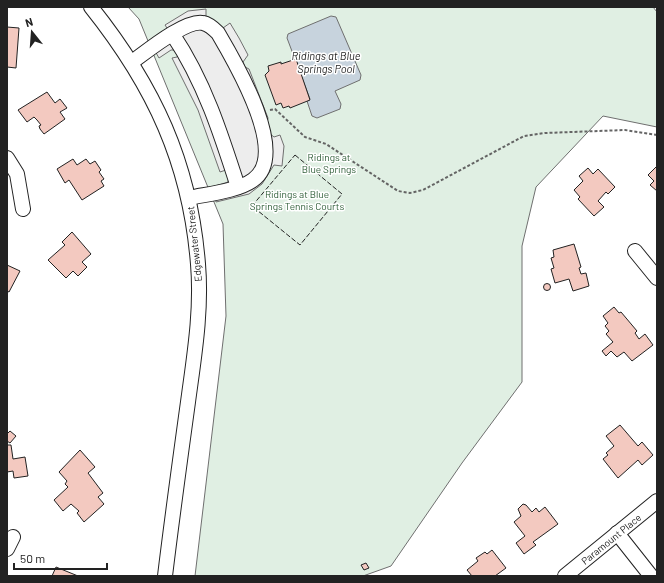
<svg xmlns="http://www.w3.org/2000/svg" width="664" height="583" font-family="Barlow,sans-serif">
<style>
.green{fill:#e0efe3;stroke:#6f6f6f}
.parking{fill:#ededed;stroke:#6f6f6f}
.water{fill:#c7d3dd;stroke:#6f6f6f}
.building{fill:#f3c9c0;stroke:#222}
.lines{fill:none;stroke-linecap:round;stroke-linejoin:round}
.minor-casing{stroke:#222;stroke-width:16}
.path{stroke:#646464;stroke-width:2;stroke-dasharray:3 2;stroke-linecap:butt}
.minor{stroke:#fff;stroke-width:14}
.fence{stroke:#222;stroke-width:1;stroke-dasharray:5 2;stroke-linecap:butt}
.labels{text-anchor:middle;stroke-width:3;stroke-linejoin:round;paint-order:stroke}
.park-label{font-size:10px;fill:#2f5e38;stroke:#fff}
.street-label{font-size:10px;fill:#222;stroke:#fff}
.water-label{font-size:11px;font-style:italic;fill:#222;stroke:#fff}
</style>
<rect width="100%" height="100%" fill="#fff"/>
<path class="green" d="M128 7H653L657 12V127L603 116 536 187 522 246V382L462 463 391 566 363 576H195L226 316 223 224 139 19Z"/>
<path class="parking" d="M206 9V17L223 28 230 23 239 38 248 55 243 62 245 67 249 69 268 118 267 123 269 133 274 137 280 135 284 146 282 166 274 165 262 184 249 194 216 202 212 187 228 182 230 173 226 170 220 172 198 110 172 58 177 57 180 53 176 50H171L159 58 151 44 169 31 165 25 188 11Z"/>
<path class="water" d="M331 16 336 17 361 75 360 80 335 91 341 104 340 109 317 118 312 116 307 101 310 99 287 38 288 34Z"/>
<g class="building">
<path d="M7 27 19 28 16 68 7 67Z"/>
<path d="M296 59 310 100 290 108 289 106 283 108 281 103 276 105 265 75 269 71 268 66 281 62V64Z"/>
<path d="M47 92 55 103 60 99 67 108 60 112 65 119 44 134 40 129 39 126 41 125 37 120 34 117 27 122 18 110Z"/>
<path d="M73 159 77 165 86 159 90 164 95 161 101 170 99 172 104 179 101 181 104 186 82 200 69 180 65 183 57 169Z"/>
<path d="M657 166V191L650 185 654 181 648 175Z"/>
<path d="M588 168 593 174 598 169 615 187 608 194 606 192 598 201 604 207 594 216 578 199 580 197 574 190 583 181 579 176Z"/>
<path d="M72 232 91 254 82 262 87 267 78 276 73 271 66 278 48 260 65 245 62 242Z"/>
<path d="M574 244 581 267 579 268 581 274 586 273 589 286 573 291 569 279 555 283 551 269 554 268 551 258 554 257 553 250Z"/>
<path d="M7 265 20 271 9 292 7 291Z"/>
<circle cx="547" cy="287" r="3.5"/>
<path d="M614 307 619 313 621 312 637 331 635 333 639 339 645 334 653 345 632 361 624 352 617 357 611 351 606 356 602 351 613 342 606 334 609 331 605 326 608 323 603 316Z"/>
<path d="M620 425 638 446 642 442 653 455 642 465 638 460 618 478 603 459 608 455 606 453 614 446 606 436Z"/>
<path d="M10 431 16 436 10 443 7 441V434Z"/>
<path d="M7 445H11L13 459 25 457 28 476 14 478 13 471 7 472V475Z"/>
<path d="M80 450 95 467 88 473 103 493 98 497 104 504 84 522 77 513 79 511 71 504 63 511 54 500 68 487 65 484 67 481 59 472Z"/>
<path d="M523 504 526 505 532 512 536 508 539 512 545 507 558 524 533 542 536 545 524 554 516 543 525 536 514 522 521 516 518 509Z"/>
<path d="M492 550 506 568 495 576H472L467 570 478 561 476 558 485 552 487 554Z"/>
<path d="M366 563 369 568 364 570 361 565Z"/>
<path d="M56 567 78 576H52Z"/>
</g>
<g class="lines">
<defs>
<g id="minor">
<path d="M91 7C154 86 190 163 198 264 202 311 194 357 188 402 180 460 172 518 165 576"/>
<path d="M173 35C204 81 221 134 238 187"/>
<path d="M132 62C146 52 186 19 203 23 209 24 214 29 218 33 235 62 290 154 253 180 238 191 207 194 189 198"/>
<path d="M7 158 17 174 23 209"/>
<path d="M635 251 657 278"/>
<path d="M617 533 651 576"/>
<path d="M7 549 13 537"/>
<path d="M565 576 657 501"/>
</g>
</defs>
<use href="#minor" class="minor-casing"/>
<path class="path" d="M270 110 275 109 305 137 326 144 398 191 410 193 423 190 524 136 545 133 625 130 657 135"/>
<use href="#minor" class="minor"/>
<path class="fence" d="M295 155 342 194 300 245 252 206Z"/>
</g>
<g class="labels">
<g class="park-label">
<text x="329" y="161">Ridings at<tspan x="329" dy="12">Blue Springs</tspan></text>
<text x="297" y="198">Ridings at Blue<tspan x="297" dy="12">Springs Tennis Courts</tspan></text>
</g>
<g class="street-label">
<text transform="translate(194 244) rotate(-96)" y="4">Edgewater Street</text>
<text transform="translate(611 539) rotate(-39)" y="4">Paramount Place</text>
</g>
<g class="water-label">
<text x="326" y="60">Ridings at Blue<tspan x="326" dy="13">Springs Pool</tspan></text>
</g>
</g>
<rect width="664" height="583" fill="none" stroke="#222222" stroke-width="16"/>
<g transform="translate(32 32) rotate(343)" stroke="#ffffff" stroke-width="3" paint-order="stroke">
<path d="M0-3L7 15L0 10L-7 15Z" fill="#222222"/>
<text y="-6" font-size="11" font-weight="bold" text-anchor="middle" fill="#222222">N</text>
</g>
<path d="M14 563v6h93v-6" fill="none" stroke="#222222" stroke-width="2"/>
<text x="20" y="563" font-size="12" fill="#222222" stroke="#ffffff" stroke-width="3" paint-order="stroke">50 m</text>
</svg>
